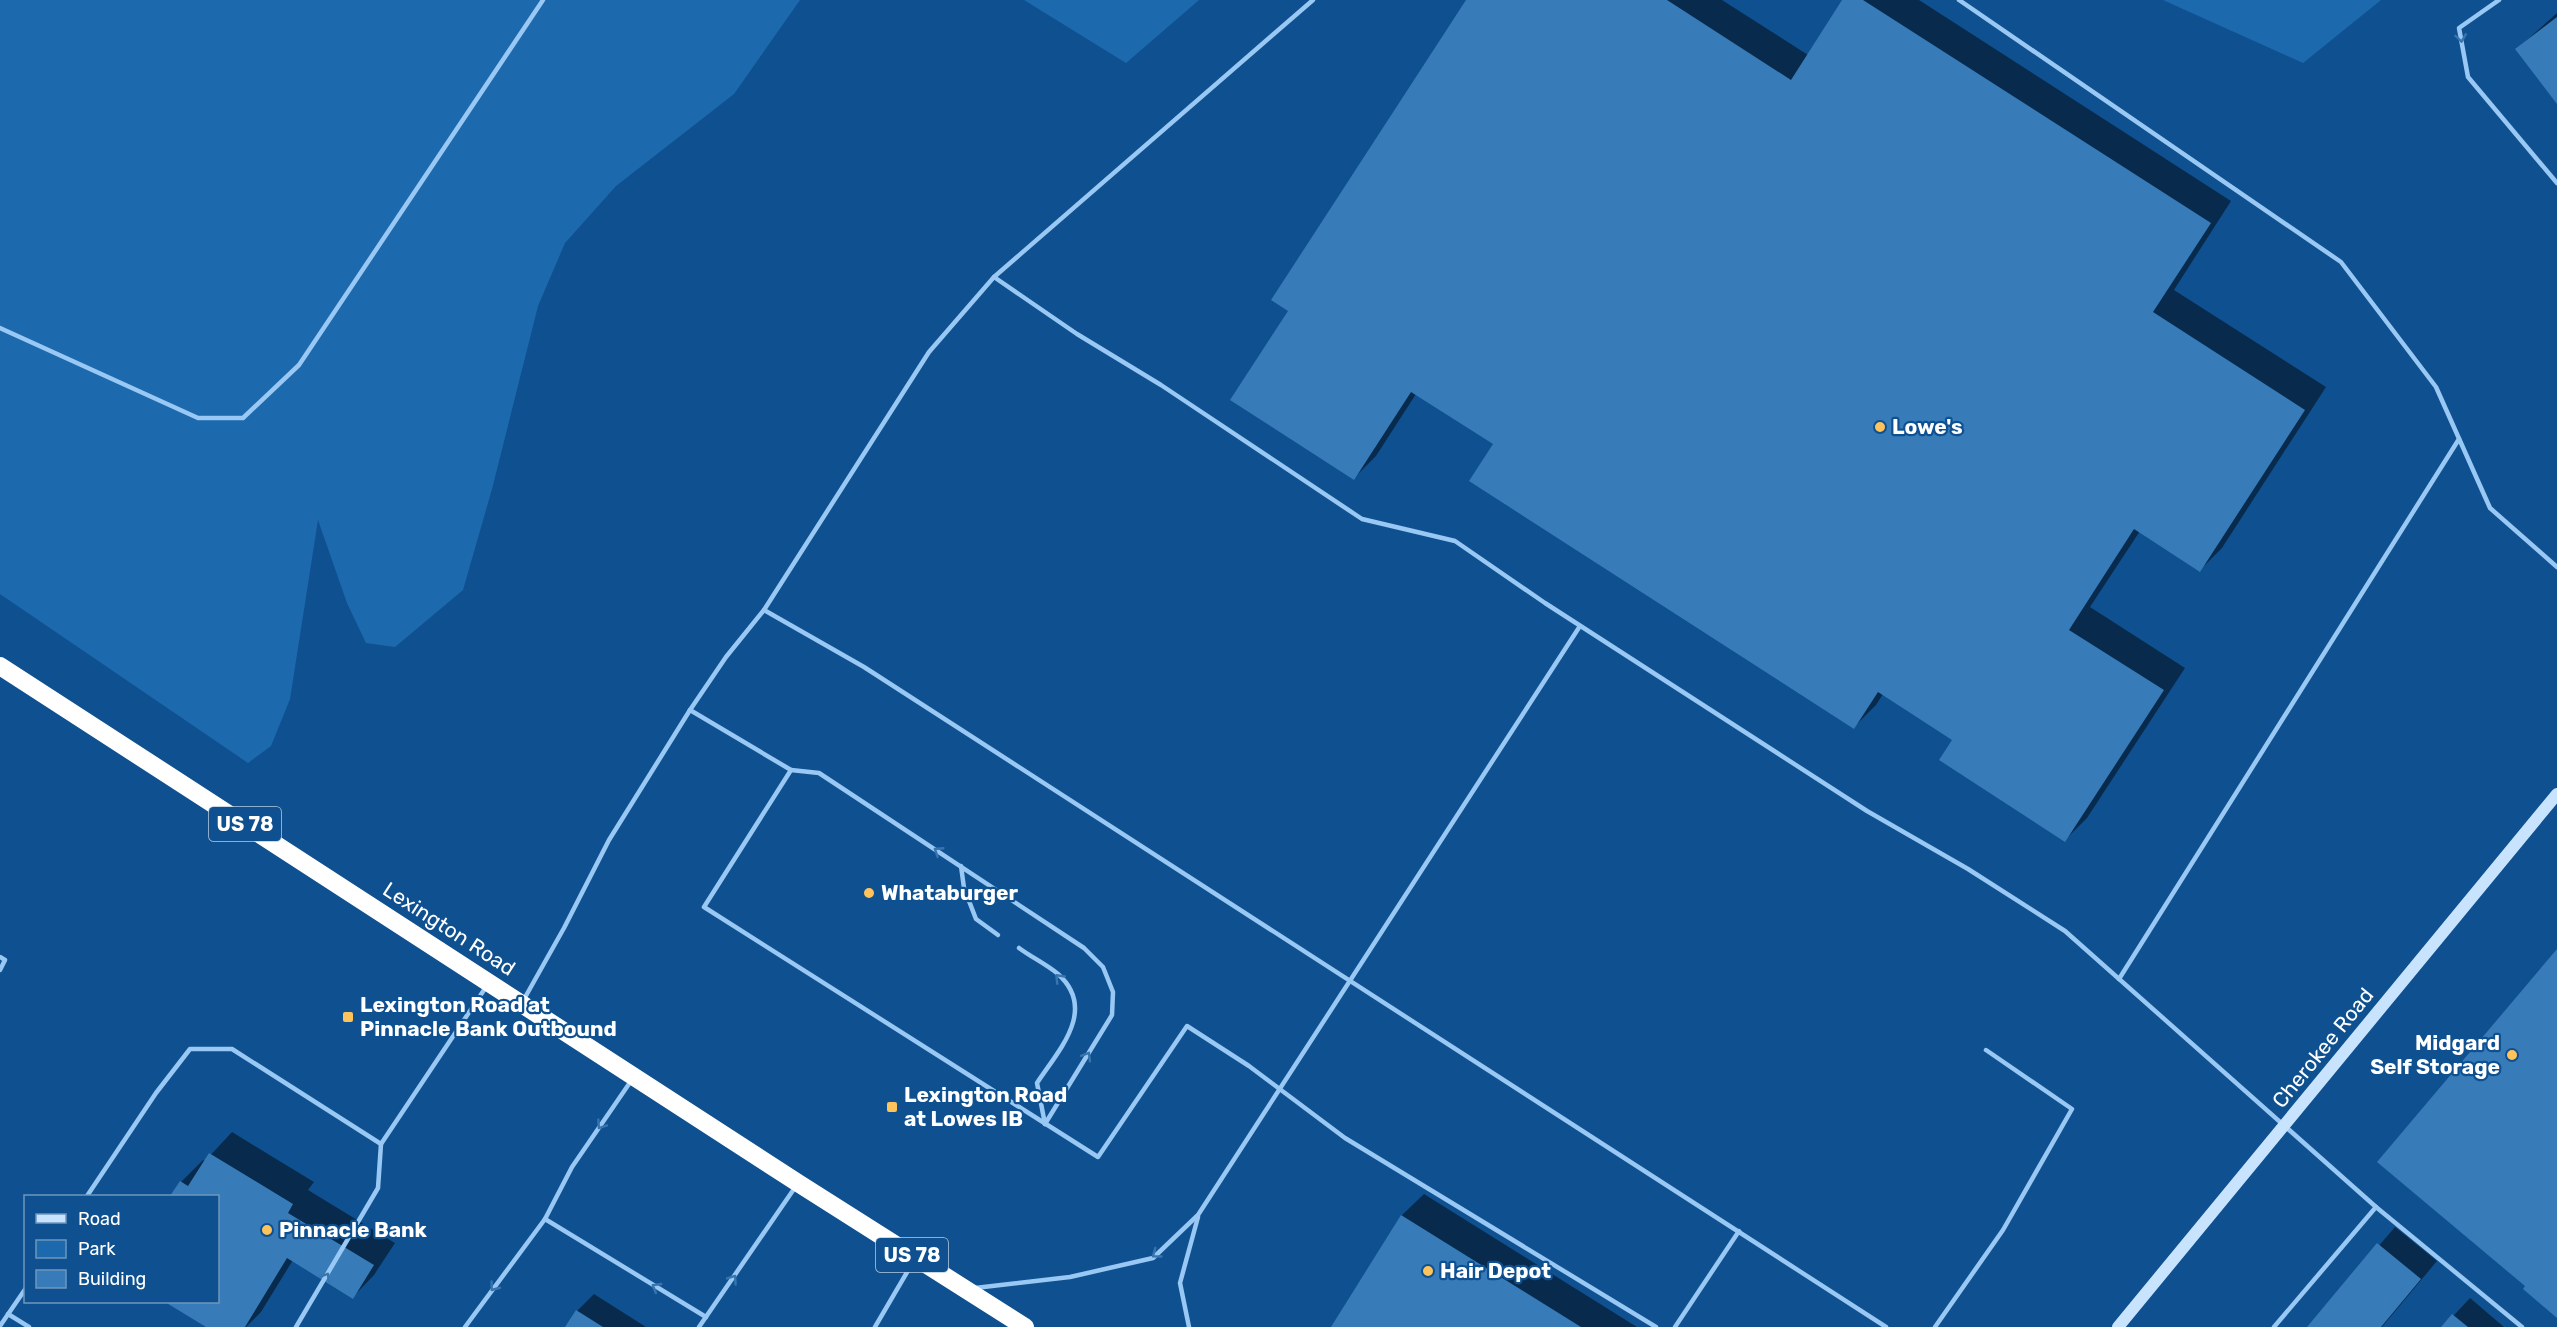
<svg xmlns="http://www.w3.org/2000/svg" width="2557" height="1327" font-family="Rubik,sans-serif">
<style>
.green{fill:#1d69ad}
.shadow{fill:#0007}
.building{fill:#377bb9}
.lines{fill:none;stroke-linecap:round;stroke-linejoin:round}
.lane{stroke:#98c8f3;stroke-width:4.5}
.secondary{stroke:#c8e3fd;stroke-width:12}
.highway{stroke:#fff;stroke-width:18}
.oneway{stroke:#3875ae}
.poi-dot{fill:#ffc35b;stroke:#0f5190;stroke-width:2}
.labels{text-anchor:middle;stroke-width:4.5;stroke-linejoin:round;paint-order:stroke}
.shield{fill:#0f5190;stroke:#b7cbde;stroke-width:1.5}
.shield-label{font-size:20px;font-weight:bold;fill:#fff}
.poi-label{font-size:21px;font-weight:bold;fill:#fff;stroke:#0f5190;text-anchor:start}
.street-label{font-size:21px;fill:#fff;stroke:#0f5190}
</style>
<rect width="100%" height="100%" fill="#0f5190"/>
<g class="green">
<path d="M0 0H800L734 94 616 186 565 243 538 306 492 489 463 590 395 647 366 643 347 603 318 520 290 699 271 746 248 763 0 594Z"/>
<path d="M1024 0H1199L1126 63Z"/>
<path d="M2163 0H2381L2303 63Z"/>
</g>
<g class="shadow">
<path d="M1467 0H1722L1808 55 1844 0H1919L2231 201 2174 290 2326 387 2222 548 2200 570 2140 531 2090 607 2185 668 2087 818 2065 840 1954 739 1883 694 1876 705 1854 727 1495 444 1416 394 1376 456 1354 478 1290 310Z"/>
<path d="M2557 13V101L2517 49Z"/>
<path d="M232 1132 314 1182 308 1190 395 1243 374 1275 353 1297 293 1260 261 1312 246 1327H209L168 1302H218V1196H172L181 1182 203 1160 205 1161Z"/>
<path d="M1424 1194 1637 1327H1333L1402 1215Z"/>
<path d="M2395 1227 2437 1261 2382 1327H2309Z"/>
<path d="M594 1294 646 1327H567L577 1311Z"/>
<path d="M2470 1298 2504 1327H2443Z"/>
</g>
<g class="building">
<path d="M1466 0H1667L1791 80 1842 0H1863L2211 223 2153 312 2305 410 2200 572 2134 529 2069 630 2164 690 2065 842 1939 760 1952 740 1878 692 1854 729 1469 481 1493 444 1411 392 1354 480 1230 400 1288 311 1271 300Z"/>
<path d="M2557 17V104L2515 49Z"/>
<path d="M2557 949V1318L2523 1289 2525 1286 2377 1162Z"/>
<path d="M209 1153 293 1204 288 1213 374 1265 353 1299 287 1258 245 1327H206L165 1302H218V1196H170L180 1181 188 1186Z"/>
<path d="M1401 1215 1581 1327H1331Z"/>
<path d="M2377 1243 2421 1279 2381 1327H2307Z"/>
<path d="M576 1310 603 1327H565Z"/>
<path d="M2452 1314 2468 1327H2441Z"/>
</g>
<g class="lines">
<g class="lane">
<path d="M1959 0 2341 262 2436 387 2490 508 2557 567"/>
<path d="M2499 0 2459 28 2468 77 2557 183"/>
<path d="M994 277 1077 334 1161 385 1362 519 1455 541 1545 603 1867 811 1968 869 2065 931 2376 1207 2522 1327"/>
<path d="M0 328 198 418H243L299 365 543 0"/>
<path d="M764 610 864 667 1886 1327"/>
<path d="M690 710 791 770 704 907 1098 1157 1187 1026 1249 1066 1345 1138 1656 1327"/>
<path d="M791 770 819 773 1084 948 1103 967 1113 992 1112 1015 1045 1124"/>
<path d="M961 866 964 888 976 919 998 935"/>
<path d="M1019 948C1031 957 1046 964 1058 974 1098 1010 1058 1051 1037 1083L1045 1124"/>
<path d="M0 957 5 960 0 970"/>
<path d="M2119 979 2459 439"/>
<path d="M523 1001 564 928 609 840 690 710 726 657 764 610 929 352 994 277 1313 0"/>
<path d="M87 1196 156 1093 190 1049H232L381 1144 486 987"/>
<path d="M545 1219 706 1317"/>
<path d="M975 1288 1070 1277 1153 1258 1198 1215 1580 626"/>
<path d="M8 1314 29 1327"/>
<path d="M0 1326 26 1288"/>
<path d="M296 1327 378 1188 381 1144"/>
<path d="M465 1327 545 1219 572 1167 631 1081"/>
<path d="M699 1327 796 1186"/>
<path d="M875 1327 913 1262"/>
<path d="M1189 1327 1180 1283 1198 1217"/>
<path d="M1675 1327 1739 1231"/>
<path d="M1935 1327 2003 1230 2072 1109 1986 1050"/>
<path d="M2274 1327 2376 1207"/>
</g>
<path class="secondary" d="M2118 1327 2557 794"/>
<path class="highway" d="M0 666 798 1183 1025 1327"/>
</g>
<defs><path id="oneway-chevron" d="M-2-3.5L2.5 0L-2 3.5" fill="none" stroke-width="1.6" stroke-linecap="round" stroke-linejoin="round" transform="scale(1.5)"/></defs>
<g class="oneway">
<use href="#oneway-chevron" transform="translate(2461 38) rotate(82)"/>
<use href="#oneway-chevron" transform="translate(938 851) rotate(-147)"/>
<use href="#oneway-chevron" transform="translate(1059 978) rotate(-134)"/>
<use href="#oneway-chevron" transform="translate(1087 1056) rotate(-59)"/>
<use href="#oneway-chevron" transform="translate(601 1125) rotate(124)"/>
<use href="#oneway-chevron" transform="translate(1156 1254) rotate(144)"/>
<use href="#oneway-chevron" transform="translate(326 1277) rotate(-60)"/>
<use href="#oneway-chevron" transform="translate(733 1279) rotate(-55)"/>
<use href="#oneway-chevron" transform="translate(494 1287) rotate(127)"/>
<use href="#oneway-chevron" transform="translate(656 1287) rotate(-149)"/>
</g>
<g class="poi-dot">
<circle cx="1880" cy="427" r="6"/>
<circle cx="869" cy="893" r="6"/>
<rect x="342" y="1011" width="12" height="12" rx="3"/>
<circle cx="2512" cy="1055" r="6"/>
<rect x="886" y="1101" width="12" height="12" rx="3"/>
<circle cx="267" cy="1230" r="6"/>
<circle cx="1428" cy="1271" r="6"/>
</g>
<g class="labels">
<g class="shield">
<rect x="209" y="807" width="72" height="34" rx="4.5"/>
<rect x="876" y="1238" width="72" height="34" rx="4.5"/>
</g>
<g class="shield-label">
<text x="245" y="831">US 78</text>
<text x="912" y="1262">US 78</text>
</g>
<g class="poi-label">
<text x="1892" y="434">Lowe's</text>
<text x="881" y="900">Whataburger</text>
<text x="360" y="1012">Lexington Road at<tspan x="360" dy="24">Pinnacle Bank Outbound</tspan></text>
<text x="2500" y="1050" text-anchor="end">Midgard<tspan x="2500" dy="24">Self Storage</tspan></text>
<text x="904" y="1102">Lexington Road<tspan x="904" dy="24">at Lowes IB</tspan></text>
<text x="279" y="1237">Pinnacle Bank</text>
<text x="1440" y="1278">Hair Depot</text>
</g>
<g class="street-label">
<text transform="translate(449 929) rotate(33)" y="7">Lexington Road</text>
<text transform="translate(2323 1048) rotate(-51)" y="7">Cherokee Road</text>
</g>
</g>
<rect x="24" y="1195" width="195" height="108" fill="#0f5190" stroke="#6f97bc" stroke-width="1.5"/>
<rect x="36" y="1214" width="30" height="9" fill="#c8e3fd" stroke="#6f97bc" stroke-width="1.5"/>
<text x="78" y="1225" font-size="18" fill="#ffffff">Road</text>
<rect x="36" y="1240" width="30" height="18" fill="#1d69ad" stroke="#6f97bc" stroke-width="1.5"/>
<text x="78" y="1255" font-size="18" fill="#ffffff">Park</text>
<rect x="36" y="1270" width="30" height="18" fill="#377bb9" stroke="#6f97bc" stroke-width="1.5"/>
<text x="78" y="1285" font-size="18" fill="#ffffff">Building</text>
</svg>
